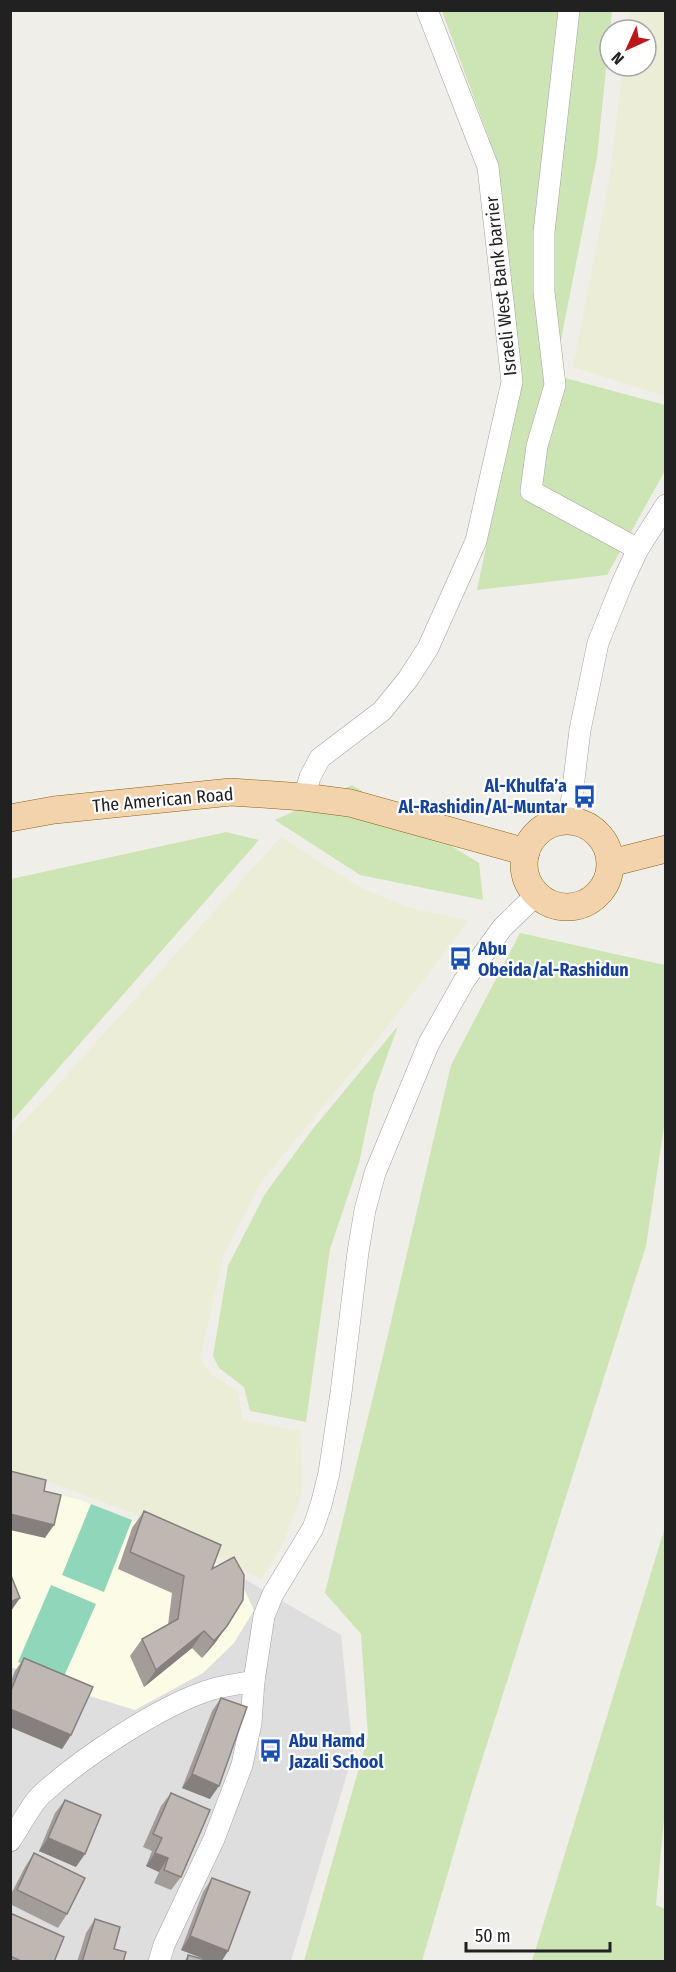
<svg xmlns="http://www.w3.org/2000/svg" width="676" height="1972" font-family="'Fira Sans Condensed',sans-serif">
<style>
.residential{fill:#dfdede}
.education{fill:#fcfce6}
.farmland{fill:#ecedd7}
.grass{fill:#cde4b5}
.pitch{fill:#90d6ba}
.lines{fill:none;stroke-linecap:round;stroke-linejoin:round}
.minor-casing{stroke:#a2a2a2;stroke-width:22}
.major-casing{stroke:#8e6211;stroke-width:28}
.minor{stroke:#fff;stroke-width:21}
.major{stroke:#f2d3ac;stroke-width:27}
.wall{fill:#a39d99}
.shaded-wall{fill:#85807d}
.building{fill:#beb7b2;stroke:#85807d;stroke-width:1.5}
.labels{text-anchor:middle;stroke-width:4.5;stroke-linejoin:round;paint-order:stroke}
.street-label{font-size:18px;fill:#212121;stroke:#fff}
.transit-label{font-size:18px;font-weight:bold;fill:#164399;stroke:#fff;text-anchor:start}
</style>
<rect width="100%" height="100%" fill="#f0eee9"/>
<path class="residential" d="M11 1479 163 1532 341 1635 353 1754 291 1961 11 1962Z"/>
<path class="education" d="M10 1482 80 1500 134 1521 226 1568 244 1589 254 1610 234 1643 203 1673 135 1710 70 1690 11 1667Z"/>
<g class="farmland">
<path d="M630 11H665V396L573 367 609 181 623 66H646V30H628Z"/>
<path d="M281 837 361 888 407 907 469 921 360 1062 262 1181 224 1254 200 1359 212 1375 238 1391 243 1420 301 1431 302 1492 283 1544 261 1580 150 1520 53 1483 11 1473V1134L35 1110Z"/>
</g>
<g class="grass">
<path d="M442 11H612L597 157 554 375 665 405 666 469 607 575 477 590 520 384 498 163Z"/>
<path d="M352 785 479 863 483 900 360 875 275 820Z"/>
<path d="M226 832 259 840 11 1122V879Z"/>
<path d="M520 933 665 965 666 1113 646 1246 472 1791 422 1961H304L368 1736 361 1634 325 1593 382 1360 451 1065Z"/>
<path d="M398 1026 374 1092 359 1163 330 1249 306 1422 250 1411 244 1387 219 1368 213 1356 228 1266 265 1194 312 1130Z"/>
<path d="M665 1527 666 1798 656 1905 665 1909V1961H532Z"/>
</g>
<g class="pitch">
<path d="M91 1504 132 1520 104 1592 62 1575Z"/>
<path d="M51 1585 96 1604 62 1681 18 1662Z"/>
</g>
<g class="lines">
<defs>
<g id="minor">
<path d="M569 10 544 232V292L555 385 537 446 531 491 638 549"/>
<path d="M304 797 310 777 320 758 382 711 408 679 428 648 476 541 512 382 488 167 427 10"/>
<path d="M569 821 580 730 598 643 623 581 638 549 666 505"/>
<path d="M10 1841C20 1827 29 1807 41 1795 81 1758 162 1704 213 1689 226 1685 241 1684 254 1681"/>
<path d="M159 1962 164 1945 214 1839 242 1765 251 1723 254 1681 264 1616 273 1594 313 1528 321 1505 329 1473 341 1393 358 1252 365 1210 375 1173 429 1043 464 981 502 928 536 895"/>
</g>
<g id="major">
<path d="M10 818 54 810 231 792 304 797 350 803 526 852"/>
<circle cx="567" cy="864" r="43"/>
<path d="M611 863 666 849"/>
</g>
</defs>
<use href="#minor" class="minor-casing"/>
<use href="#major" class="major-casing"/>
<use href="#minor" class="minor"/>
<use href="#major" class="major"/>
</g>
<g class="wall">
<path d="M144 1511 212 1569 227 1626 215 1643 202 1658 192 1648 144 1687 130 1656 142 1639 168 1625 172 1593 118 1569 132 1528Z"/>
<path d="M24 1658 71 1735 62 1749 10 1727V1683L15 1671Z"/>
<path d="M221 1698 210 1799 182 1788 212 1711Z"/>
<path d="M171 1793 181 1877 171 1890 154 1883 159 1872 146 1866 152 1851 143 1847 161 1806Z"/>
<path d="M65 1800 76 1867 39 1851 55 1813Z"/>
<path d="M34 1853 67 1914 58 1928 10 1904V1896L25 1867Z"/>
<path d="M212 1878 228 1951 221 1962H184L188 1955 210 1961 181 1950 203 1892Z"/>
<path d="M10 1913 54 1962H10Z"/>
<path d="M95 1919 114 1949 123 1962H77L86 1933Z"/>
</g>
<g class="shaded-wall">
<path d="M10 1514 54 1525 45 1538 10 1530Z"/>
<path d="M20 1598 11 1611 10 1612V1602Z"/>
<path d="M227 1626 215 1643 202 1658 214 1641Z"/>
<path d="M204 1631 192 1648 144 1687 156 1670Z"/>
<path d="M10 1709 71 1735 62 1749 10 1727Z"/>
<path d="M192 1774 219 1786 210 1799 182 1788Z"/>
<path d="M48 1838 85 1854 76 1867 39 1851Z"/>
<path d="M155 1853 168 1858 159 1872 146 1866Z"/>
<path d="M190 1936 228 1951 221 1962H212L181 1950Z"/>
</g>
<g class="building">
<path d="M10 1471 46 1480 44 1491 61 1495 54 1525 10 1514Z"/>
<path d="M144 1511 221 1545 212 1569 234 1557 244 1575 243 1600 227 1626 214 1641 204 1631 156 1670 142 1639 178 1619 184 1576 130 1552Z"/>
<path d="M10 1573 20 1598 10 1602Z"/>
<path d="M24 1658 93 1687 71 1735 10 1709V1693Z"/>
<path d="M221 1698 247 1707 219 1786 192 1774Z"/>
<path d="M171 1793 210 1810 181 1877 164 1870 168 1858 155 1853 162 1838 153 1834Z"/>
<path d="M65 1800 101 1815 85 1854 48 1838Z"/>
<path d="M34 1853 85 1878 67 1914 17 1890Z"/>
<path d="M212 1878 250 1892 228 1951 190 1936Z"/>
<path d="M10 1913 64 1937 54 1962H23L10 1956Z"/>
<path d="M95 1919 120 1927 114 1949 126 1952 123 1962H82Z"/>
<path d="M188 1955 213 1962H187Z"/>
</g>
<defs>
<symbol id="bus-bare" viewBox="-9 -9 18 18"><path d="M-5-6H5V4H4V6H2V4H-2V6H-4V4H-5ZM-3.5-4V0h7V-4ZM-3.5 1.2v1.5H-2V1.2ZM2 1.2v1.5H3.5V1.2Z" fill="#1a4fb4" stroke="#fff" stroke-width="2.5" paint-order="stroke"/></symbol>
</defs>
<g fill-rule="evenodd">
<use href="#bus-bare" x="568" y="780" width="33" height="33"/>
<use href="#bus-bare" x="444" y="942" width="33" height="33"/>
<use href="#bus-bare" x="254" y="1734" width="33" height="33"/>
</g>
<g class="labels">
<g class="street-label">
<text transform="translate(501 286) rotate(-96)" y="6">Israeli West Bank barrier</text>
<text transform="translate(163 800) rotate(-5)" y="6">The American Road</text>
</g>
<g class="transit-label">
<text x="567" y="792" text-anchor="end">Al-Khulfa’a<tspan x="567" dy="21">Al-Rashidin/Al-Muntar</tspan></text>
<text x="478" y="955">Abu<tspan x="478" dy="21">Obeida/al-Rashidun</tspan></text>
<text x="289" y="1747">Abu Hamd<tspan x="289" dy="21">Jazali School</tspan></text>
</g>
</g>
<rect width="676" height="1972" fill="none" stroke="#212121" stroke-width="24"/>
<g transform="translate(628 48) rotate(225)"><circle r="28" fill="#ffffff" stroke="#a6a6a6" stroke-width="1.5"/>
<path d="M0-4.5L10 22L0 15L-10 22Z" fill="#bc161a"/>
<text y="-9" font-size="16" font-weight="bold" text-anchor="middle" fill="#212121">N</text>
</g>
<path d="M466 1942v9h144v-9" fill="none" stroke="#212121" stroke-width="3"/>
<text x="475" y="1942" font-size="18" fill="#212121" stroke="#ffffff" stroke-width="4.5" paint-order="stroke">50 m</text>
</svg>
